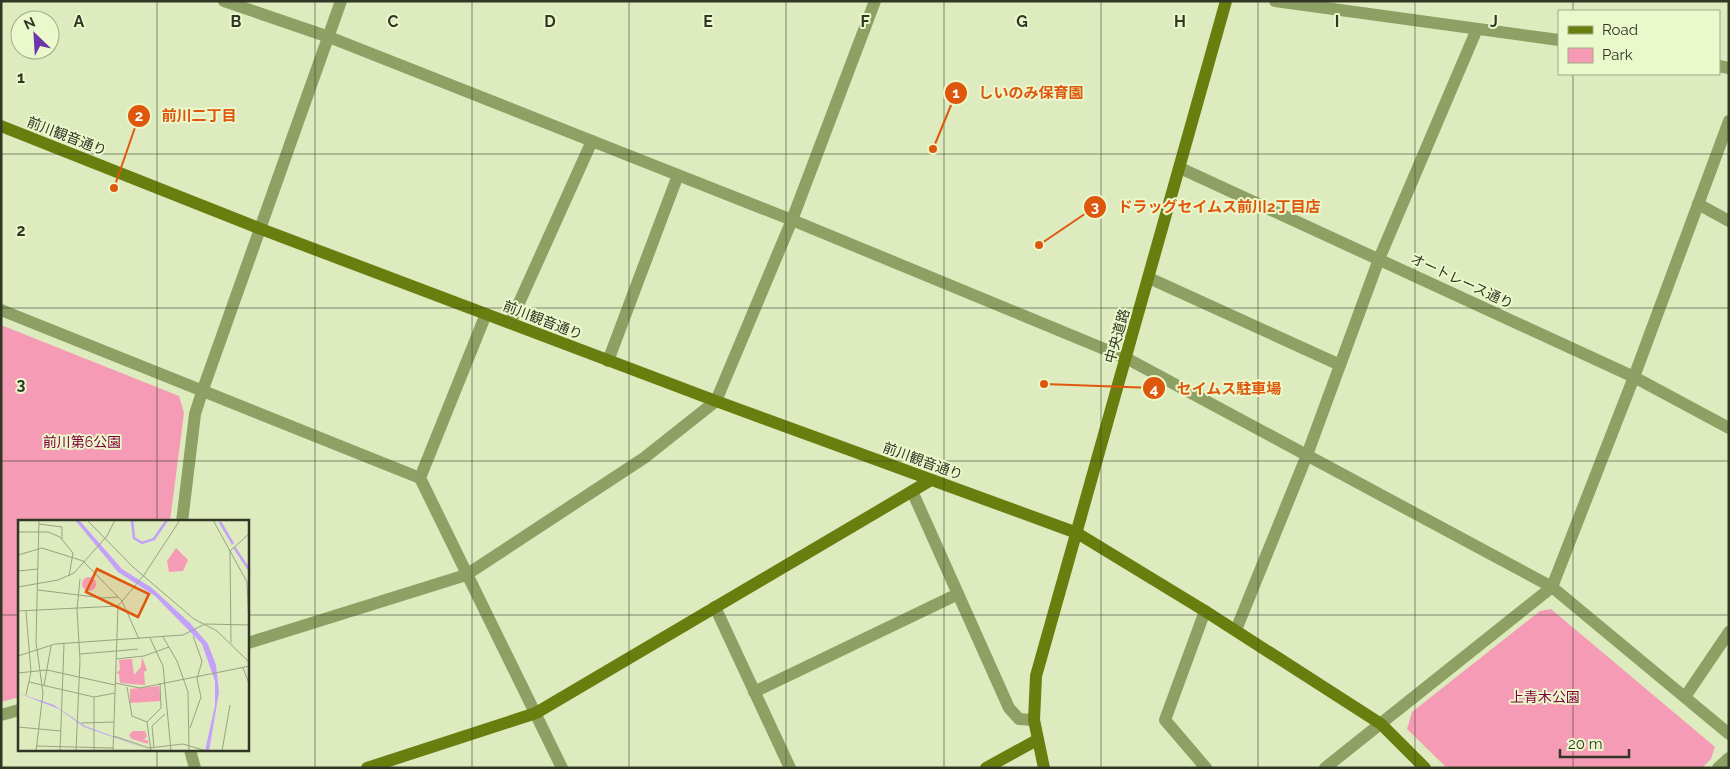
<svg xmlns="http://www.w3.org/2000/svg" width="1730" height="769" font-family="Raleway,'Noto Sans JP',sans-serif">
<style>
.green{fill:#f69bb6}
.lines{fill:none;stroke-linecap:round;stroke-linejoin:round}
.street{stroke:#8fa064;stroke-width:12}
.secondary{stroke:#687e0f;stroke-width:12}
.grid{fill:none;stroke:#313625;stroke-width:1;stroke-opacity:0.55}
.labels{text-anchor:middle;stroke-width:4;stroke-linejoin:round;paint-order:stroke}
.street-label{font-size:14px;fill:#313625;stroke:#eaf8cb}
.park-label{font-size:14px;fill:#820041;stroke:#eaf8cb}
.inset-river{fill:none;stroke:#c3a1fa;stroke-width:2.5}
.inset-road{fill:none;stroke:#98a381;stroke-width:1}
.view{fill:#df570d;fill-opacity:0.15;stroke:#df570d;stroke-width:2.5}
.inset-edge{fill:none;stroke:#313625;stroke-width:2.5}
.grid-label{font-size:16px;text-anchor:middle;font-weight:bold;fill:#313625;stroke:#eaf8cb;stroke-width:4;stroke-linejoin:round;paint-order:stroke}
.leader{fill:none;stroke:#df570d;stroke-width:2}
.callout-dot{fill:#df570d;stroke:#eaf8cb;stroke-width:2}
.mark-label{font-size:15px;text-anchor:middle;font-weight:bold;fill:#fff}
.callout-label{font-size:15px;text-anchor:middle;font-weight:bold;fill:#df570d;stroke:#eaf8cb;stroke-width:4;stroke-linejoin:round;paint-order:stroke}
</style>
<rect width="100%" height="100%" fill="#ddebbe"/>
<g class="green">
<path d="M1 325 179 396 184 413 170 521 19 522V697L1 702Z"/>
<path d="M1551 609 1715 747 1711 759 1702 768H1447L1407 729 1412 712 1540 611Z"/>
</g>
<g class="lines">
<g class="street">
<path d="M224 1 329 37 592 141 792 220 1126 358 1552 587 1729 734"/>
<path d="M1275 1 1559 40"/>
<path d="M1719 66 1729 68"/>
<path d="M1180 168 1634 377 1729 428"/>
<path d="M1698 204 1729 221"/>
<path d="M1149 278 1340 365"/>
<path d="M1 310 420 478"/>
<path d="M486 314 420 478 562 768"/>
<path d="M510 323 592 141"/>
<path d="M608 361 678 175"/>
<path d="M912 491 1009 708 1019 719 1034 720"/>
<path d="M182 522 195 414 202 392 341 1"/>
<path d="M715 607 790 768"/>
<path d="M1205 611 1165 720 1206 768"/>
<path d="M1236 630 1307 455 1379 259 1477 29"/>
<path d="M248 643 466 575 644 458 716 401 792 220 875 1"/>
<path d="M754 692 958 594"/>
<path d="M1685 697 1729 632"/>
<path d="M1 715 19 710"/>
<path d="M190 750 195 768"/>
<path d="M1325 768 1552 587 1634 377 1729 121"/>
<path d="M1718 768 1729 758"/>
</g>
<g class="secondary">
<path d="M1 126 261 229 716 401 1077 533 1205 611 1381 724 1425 768"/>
<path d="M367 768 536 713 931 480"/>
<path d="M986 768 1037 740"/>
<path d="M1044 768 1034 720 1036 676 1226 1"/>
</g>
</g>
<path class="grid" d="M157 1V522M315 1V768M472 1V768M629 1V768M786 1V768M944 1V768M1101 1V768M1258 1V768M1415 1V768M1573 1V11M1573 74V768M1 154H1729M1 308H1729M1 461H1729M1 615H19M248 615H1729M157 750V768"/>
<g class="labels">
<g class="street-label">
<text transform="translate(67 136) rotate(21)" y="5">前川観音通り</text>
<text transform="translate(1462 281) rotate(25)" y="5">オートレース通り</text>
<text transform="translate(543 320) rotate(21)" y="5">前川観音通り</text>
<text transform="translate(1117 336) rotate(-74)" y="5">中央道路</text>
<text transform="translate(923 461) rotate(20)" y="5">前川観音通り</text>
</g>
<g class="park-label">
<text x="82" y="447">前川第6公園</text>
<text x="1545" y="702">上青木公園</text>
</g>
</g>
<g transform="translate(18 520)">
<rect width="231" height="231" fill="#ddebbe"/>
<path d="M158 28 170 40 165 51 151 52 149 41ZM64 64a7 7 0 1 1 14 0a7 7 0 1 1-14 0ZM124 137 129 150 126 152 127 165 102 163 101 154 98 153 102 150 101 140 114 139 116 155 123 147ZM141 166 143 181 112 183V169ZM115 211H127L129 216 126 220H130V224L114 219 111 215Z" fill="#f69bb6"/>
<path d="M57 0H61L104 49 134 68 172 103 190 124 198 145 201 172 191 231H187L197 185V161L184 124 137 76 100 52ZM0 173 36 185 67 206 135 231 66 207 41 189Z" fill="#c3a1fa"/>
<path class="inset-river" d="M114 0 116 18 124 23 136 19 149 0M202 2 215 24M216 27 232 51"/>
<path class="inset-road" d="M69 0 115 47 176 99 199 111 230 141M195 0 229 62 232 125M21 4 44 7V19M0 12H30L42 17 55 33 51 56M0 35 24 28 65 41 104 81 121 119M0 51 20 49M0 67 40 60 56 53 89 16 97 0M20 70 85 78 100 77M0 91 100 86M145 117 159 141 170 172 171 231M132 118 145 146 153 231M213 123 212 31 232 13M99 131 120 129M62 134 98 131M0 136 37 124 165 115 187 104 232 105M98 139 126 136 151 127M225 148 232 166M0 153 29 150 97 165M11 162 76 177 97 173M97 163 122 168 232 146M26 166 33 126M109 167 114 196 129 202 143 188 142 163M8 175 13 152 8 91M129 202 133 231M63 203 96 202M0 207 43 211M172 208 183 177 179 159 184 141 175 116M96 216 131 228 165 224 189 231M18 226 95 228M136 228 134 206 147 194M18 231 25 173 18 122 21 0M42 231 46 124M58 231 62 140 59 89 62 59M76 231V177M95 231 100 86 126 55 162 0M204 231 212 185"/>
<path class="view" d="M79 49 131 74 120 97 68 72Z"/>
<rect width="231" height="231" class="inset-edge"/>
</g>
<g class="grid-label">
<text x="79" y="27">A</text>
<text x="236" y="27">B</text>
<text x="393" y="27">C</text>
<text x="550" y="27">D</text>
<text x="708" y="27">E</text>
<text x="865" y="27">F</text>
<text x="1022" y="27">G</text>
<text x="1180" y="27">H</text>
<text x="1337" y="27">I</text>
<text x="1494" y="27">J</text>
<text x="21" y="83">1</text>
<text x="21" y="236">2</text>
<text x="21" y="390">3</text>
</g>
<path class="leader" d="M933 149L956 93M114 188L139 116M1039 245L1095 207M1044 384L1154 388"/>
<g class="callout-dot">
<circle cx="933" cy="149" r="5"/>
<circle cx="114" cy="188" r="5"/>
<circle cx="1039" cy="245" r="5"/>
<circle cx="1044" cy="384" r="5"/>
<circle cx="956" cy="93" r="12"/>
<circle cx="139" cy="116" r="12"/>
<circle cx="1095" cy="207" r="12"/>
<circle cx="1154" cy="388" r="12"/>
</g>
<g class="mark-label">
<text x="956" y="98">1</text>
<text x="139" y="121">2</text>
<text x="1095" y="212">3</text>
<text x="1154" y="394">4</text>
</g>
<g class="callout-label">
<text x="1031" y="98">しいのみ保育園</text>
<text x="199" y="121">前川二丁目</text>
<text x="1219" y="212">ドラッグセイムス前川2丁目店</text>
<text x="1229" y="394">セイムス駐車場</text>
</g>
<rect width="1730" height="769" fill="none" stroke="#313625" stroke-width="5"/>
<rect x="1558" y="10" width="162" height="65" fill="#eaf8cb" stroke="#a0aa89"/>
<rect x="1568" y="26" width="25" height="8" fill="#687e0f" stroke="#a0aa89"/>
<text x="1602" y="35" font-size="15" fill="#313625">Road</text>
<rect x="1568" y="48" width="25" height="15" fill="#f69bb6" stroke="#a0aa89"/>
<text x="1602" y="60" font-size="15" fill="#313625">Park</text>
<g transform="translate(35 35) rotate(335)"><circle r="24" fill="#eaf8cb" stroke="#a0aa89"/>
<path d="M0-4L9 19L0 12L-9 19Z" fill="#6d35ab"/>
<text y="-8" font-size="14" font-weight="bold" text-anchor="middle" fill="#313625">N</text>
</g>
<path d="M1560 749v8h69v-8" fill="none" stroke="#313625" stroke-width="2.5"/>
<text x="1568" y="749" font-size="15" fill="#313625" stroke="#eaf8cb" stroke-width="4" paint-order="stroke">20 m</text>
</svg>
